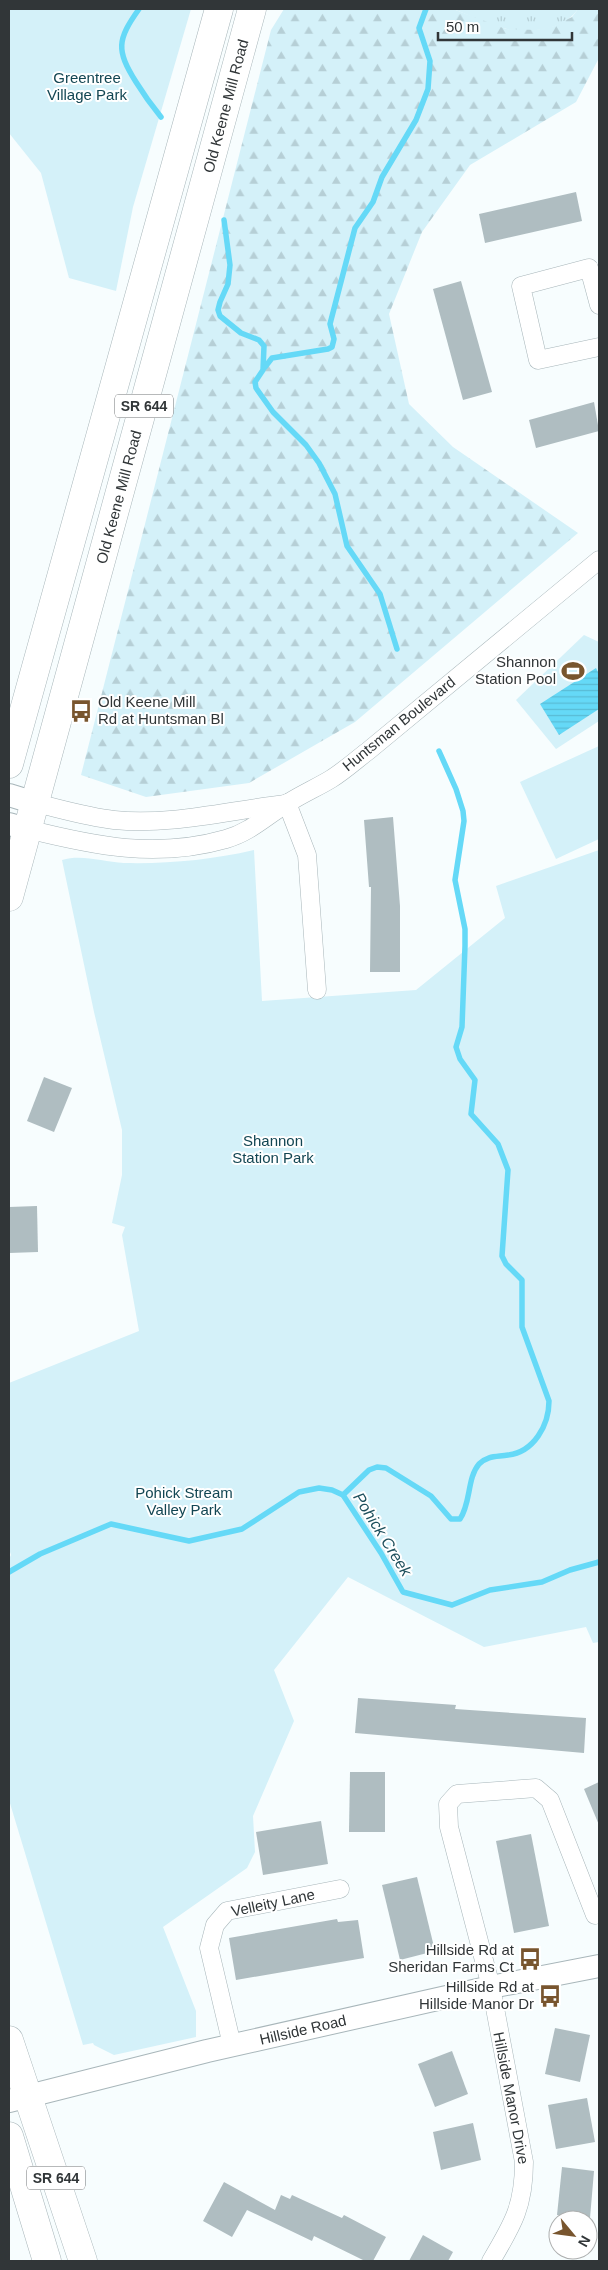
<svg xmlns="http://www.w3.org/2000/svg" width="608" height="2270" font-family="Helvetica,sans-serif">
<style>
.grass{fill:url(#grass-tufts)}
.forest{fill:url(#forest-firs)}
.park{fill:#d4f1f9}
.water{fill:url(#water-rules)}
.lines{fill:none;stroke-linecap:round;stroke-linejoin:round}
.stream{stroke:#65d9f7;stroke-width:5.5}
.building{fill:#afbdc1}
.minor-casing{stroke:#a8b6ba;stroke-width:19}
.tertiary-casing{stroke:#a8b6ba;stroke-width:24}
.primary-casing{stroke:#a8b6ba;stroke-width:29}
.minor{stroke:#fff;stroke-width:18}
.tertiary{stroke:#fff;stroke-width:22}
.primary{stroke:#fff;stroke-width:28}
.labels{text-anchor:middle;stroke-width:4;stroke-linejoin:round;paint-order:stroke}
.shield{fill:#fff;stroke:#6f7274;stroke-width:1}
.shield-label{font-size:14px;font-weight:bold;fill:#313638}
.park-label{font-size:15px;fill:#124653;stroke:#fff}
.street-label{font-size:15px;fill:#313638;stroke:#fff}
.poi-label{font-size:15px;fill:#313638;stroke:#fff;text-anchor:end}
.water-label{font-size:16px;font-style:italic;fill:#1e505d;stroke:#fff}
</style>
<defs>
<pattern id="grass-tufts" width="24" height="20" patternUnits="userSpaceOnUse" patternTransform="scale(1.25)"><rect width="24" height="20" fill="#d4f1f9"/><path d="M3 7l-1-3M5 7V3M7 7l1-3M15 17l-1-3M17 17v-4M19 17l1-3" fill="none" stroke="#b6cfd6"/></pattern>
<pattern id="forest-firs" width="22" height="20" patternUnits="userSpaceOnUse" patternTransform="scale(1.25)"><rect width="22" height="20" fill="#d4f1f9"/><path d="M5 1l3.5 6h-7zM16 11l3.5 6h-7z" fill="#b6cfd6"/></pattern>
<pattern id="water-rules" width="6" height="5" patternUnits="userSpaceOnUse" patternTransform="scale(1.25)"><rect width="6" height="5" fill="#65d9f7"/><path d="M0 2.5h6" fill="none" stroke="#58bbd4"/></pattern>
</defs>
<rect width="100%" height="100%" fill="#f7fdfe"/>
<path class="grass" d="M453 9H578C564 30 531 33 507 29 490 26 470 15 453 9Z"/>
<path class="forest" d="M284 9H453L506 29 536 30 554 26 572 17 578 9H599V58L576 102 470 165 422 232 389 314 409 404 453 447 578 533 355 722 249 783 146 797 81 775 271 30Z"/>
<g class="park">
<path d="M9 9H191L133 207 116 291 69 278 41 173 9 133Z"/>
<path d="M584 635 599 642V721L556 749 516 700Z"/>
<path d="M599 746V839L556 859 520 782Z"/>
<path d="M254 850 262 1001 416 990 505 918 496 886 599 850V1642L593 1643 586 1627 484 1647 348 1577 274 1670 294 1721 253 1816 255 1852 247 1868 163 1927 196 2011V2037L114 2055 94 2045 93 2043 83 2045 9 1800V1559L11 1555 9 1549V1383L139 1331 122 1235 125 1227 112 1223 122 1175V1130L94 1012 62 860C82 854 103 862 124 863 168 864 211 860 254 850Z"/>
</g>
<path class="water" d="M596 668 599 674V709L559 735 540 704Z"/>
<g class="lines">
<g class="stream">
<path d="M139 9C117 40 116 50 136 82 144 95 152 106 161 117"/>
<path d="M224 220 230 265 228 284 220 302 218 310 220 316 241 333 259 340 264 346 263 370 255 382 256 388 273 412 306 445 319 463 335 494 347 546 380 594 397 649"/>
<path d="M265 367 272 358 328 349 332 347 334 339 330 324 355 228 373 202 382 177 416 120 428 89 430 61 419 28 426 9"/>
<path d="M343 1495 369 1470 377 1467 386 1468 431 1496 451 1519H460C471 1503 467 1478 479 1464 488 1455 497 1457 508 1455 534 1452 549 1425 549 1401L522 1327V1280L506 1264 502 1256 508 1170 498 1144 471 1114 475 1080 460 1059 456 1047 462 1027 465 946V929L455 880 464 821 463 811 456 789 439 751"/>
<path d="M9 1572 40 1554 111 1524 189 1541 242 1529 299 1492 319 1488 332 1490 343 1495 381 1553 403 1592 452 1605 490 1590 542 1582 570 1570 599 1562"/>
</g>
</g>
<g class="building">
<path d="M576 192 582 221 485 243 479 214Z"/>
<path d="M461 281 492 392 463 400 433 289Z"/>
<path d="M594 402 599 431 536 448 529 420Z"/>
<path d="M393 817 400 906V972H370L371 887H369L364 820Z"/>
<path d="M44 1077 72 1088 54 1132 27 1121Z"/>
<path d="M37 1206 38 1252 9 1253V1207Z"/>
<path d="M358 1698 456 1705 455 1709 586 1718 584 1753 355 1733Z"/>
<path d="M350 1772H385V1832H349Z"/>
<path d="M599 1782V1825L584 1789Z"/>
<path d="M321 1821 328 1864 263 1875 256 1832Z"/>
<path d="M531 1834 549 1926 514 1933 496 1841Z"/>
<path d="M417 1877 435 1951 400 1960 382 1885Z"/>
<path d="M337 1919 338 1922 358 1920 364 1958 236 1980 229 1938Z"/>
<path d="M555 2028 590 2035 580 2082 545 2074Z"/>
<path d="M452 2051 468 2094 435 2107 418 2064Z"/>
<path d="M587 2098 595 2142 556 2149 548 2105Z"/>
<path d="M473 2123 481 2160 441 2170 433 2132Z"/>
<path d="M562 2167 594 2171 590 2218 557 2215Z"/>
<path d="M224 2182 275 2210 281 2195 290 2199 292 2195 342 2218 344 2215 386 2237 373 2261H365L314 2236 312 2241 247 2210 232 2237 203 2221Z"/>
<path d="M423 2235 453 2252 448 2261H409Z"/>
</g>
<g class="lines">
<defs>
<g id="minor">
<path d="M599 305 589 268 521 286 538 360 599 347"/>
<path d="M35 803C61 809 87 817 114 820 171 826 230 810 286 804"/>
<path d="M287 803 307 855 317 990"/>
<path d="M27 829C95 846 156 859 226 839 251 832 267 815 288 803 302 794 318 787 331 779 344 771 356 760 368 751L599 560"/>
<path d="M232 2045 209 1948 215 1925 227 1911 340 1889"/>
<path d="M491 2261C513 2224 524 2206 524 2162L491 1987 449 1827 448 1804 457 1794 536 1788 550 1800 595 1915"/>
</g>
<g id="tertiary">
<path d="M9 795 35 803"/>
<path d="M9 824 27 829"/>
<path d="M9 2101 207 2051 491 1987 599 1966"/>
</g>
<g id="primary">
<path d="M9 764 219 9"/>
<path d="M9 897 252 9"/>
<path d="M9 2040 83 2261"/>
<path d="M9 2136 47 2261"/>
</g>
</defs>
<use href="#minor" class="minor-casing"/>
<use href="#tertiary" class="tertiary-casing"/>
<use href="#primary" class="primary-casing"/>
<use href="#minor" class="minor"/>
<use href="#tertiary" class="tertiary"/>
<use href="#primary" class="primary"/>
</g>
<defs>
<symbol id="stadium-bare" viewBox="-9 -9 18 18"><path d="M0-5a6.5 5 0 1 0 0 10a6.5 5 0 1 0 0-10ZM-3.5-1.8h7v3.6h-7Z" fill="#78552e" stroke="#fff" stroke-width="2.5" paint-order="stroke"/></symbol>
<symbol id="bus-bare" viewBox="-9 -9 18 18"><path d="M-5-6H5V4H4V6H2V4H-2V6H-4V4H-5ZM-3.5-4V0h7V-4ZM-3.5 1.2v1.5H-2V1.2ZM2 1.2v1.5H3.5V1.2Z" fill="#78552e" stroke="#fff" stroke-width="2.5" paint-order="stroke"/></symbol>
</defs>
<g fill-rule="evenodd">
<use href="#stadium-bare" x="557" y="655" width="32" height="32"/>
<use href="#bus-bare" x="65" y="695" width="32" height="32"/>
<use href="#bus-bare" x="514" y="1943" width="32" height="32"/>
<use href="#bus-bare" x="534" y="1980" width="32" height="32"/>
</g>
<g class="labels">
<g class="shield">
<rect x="115" y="394.5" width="58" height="23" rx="4"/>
<rect x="27" y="2166.5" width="58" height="23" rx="4"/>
</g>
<g class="shield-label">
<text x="144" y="411">SR 644</text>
<text x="56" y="2183">SR 644</text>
</g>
<g class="park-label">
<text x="87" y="83">Greentree<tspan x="87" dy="17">Village Park</tspan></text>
<text x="273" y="1146">Shannon<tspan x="273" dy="17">Station Park</tspan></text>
<text x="184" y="1498">Pohick Stream<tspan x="184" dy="17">Valley Park</tspan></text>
</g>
<g class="street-label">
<text transform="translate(226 106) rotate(-75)" y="5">Old Keene Mill Road</text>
<text transform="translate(119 497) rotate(-75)" y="5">Old Keene Mill Road</text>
<text transform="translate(399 724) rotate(-39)" y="5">Huntsman Boulevard</text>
<text transform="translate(273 1903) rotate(-12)" y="5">Velleity Lane</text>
<text transform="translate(303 2030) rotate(-13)" y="5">Hillside Road</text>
<text transform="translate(511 2098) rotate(79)" y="5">Hillside Manor Drive</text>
</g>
<g class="poi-label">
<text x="556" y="667">Shannon<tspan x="556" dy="17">Station Pool</tspan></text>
<text x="98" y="707" text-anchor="start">Old Keene Mill<tspan x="98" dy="17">Rd at Huntsman Bl</tspan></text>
<text x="514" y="1955">Hillside Rd at<tspan x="514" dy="17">Sheridan Farms Ct</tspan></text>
<text x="534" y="1992">Hillside Rd at<tspan x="534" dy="17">Hillside Manor Dr</tspan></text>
</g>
<g class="water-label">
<text transform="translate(383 1534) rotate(58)" y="6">Pohick Creek</text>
</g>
</g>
<rect width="608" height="2270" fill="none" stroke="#313638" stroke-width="20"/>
<g transform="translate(573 2235) rotate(119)"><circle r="24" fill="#ffffff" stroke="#adafaf"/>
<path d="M0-4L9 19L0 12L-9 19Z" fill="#78552e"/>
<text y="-8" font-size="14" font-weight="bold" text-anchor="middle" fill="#313638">N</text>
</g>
<path d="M438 32v8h134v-8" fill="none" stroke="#313638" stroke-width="2.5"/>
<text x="446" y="32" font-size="15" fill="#313638" stroke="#ffffff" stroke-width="4" paint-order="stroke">50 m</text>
</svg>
